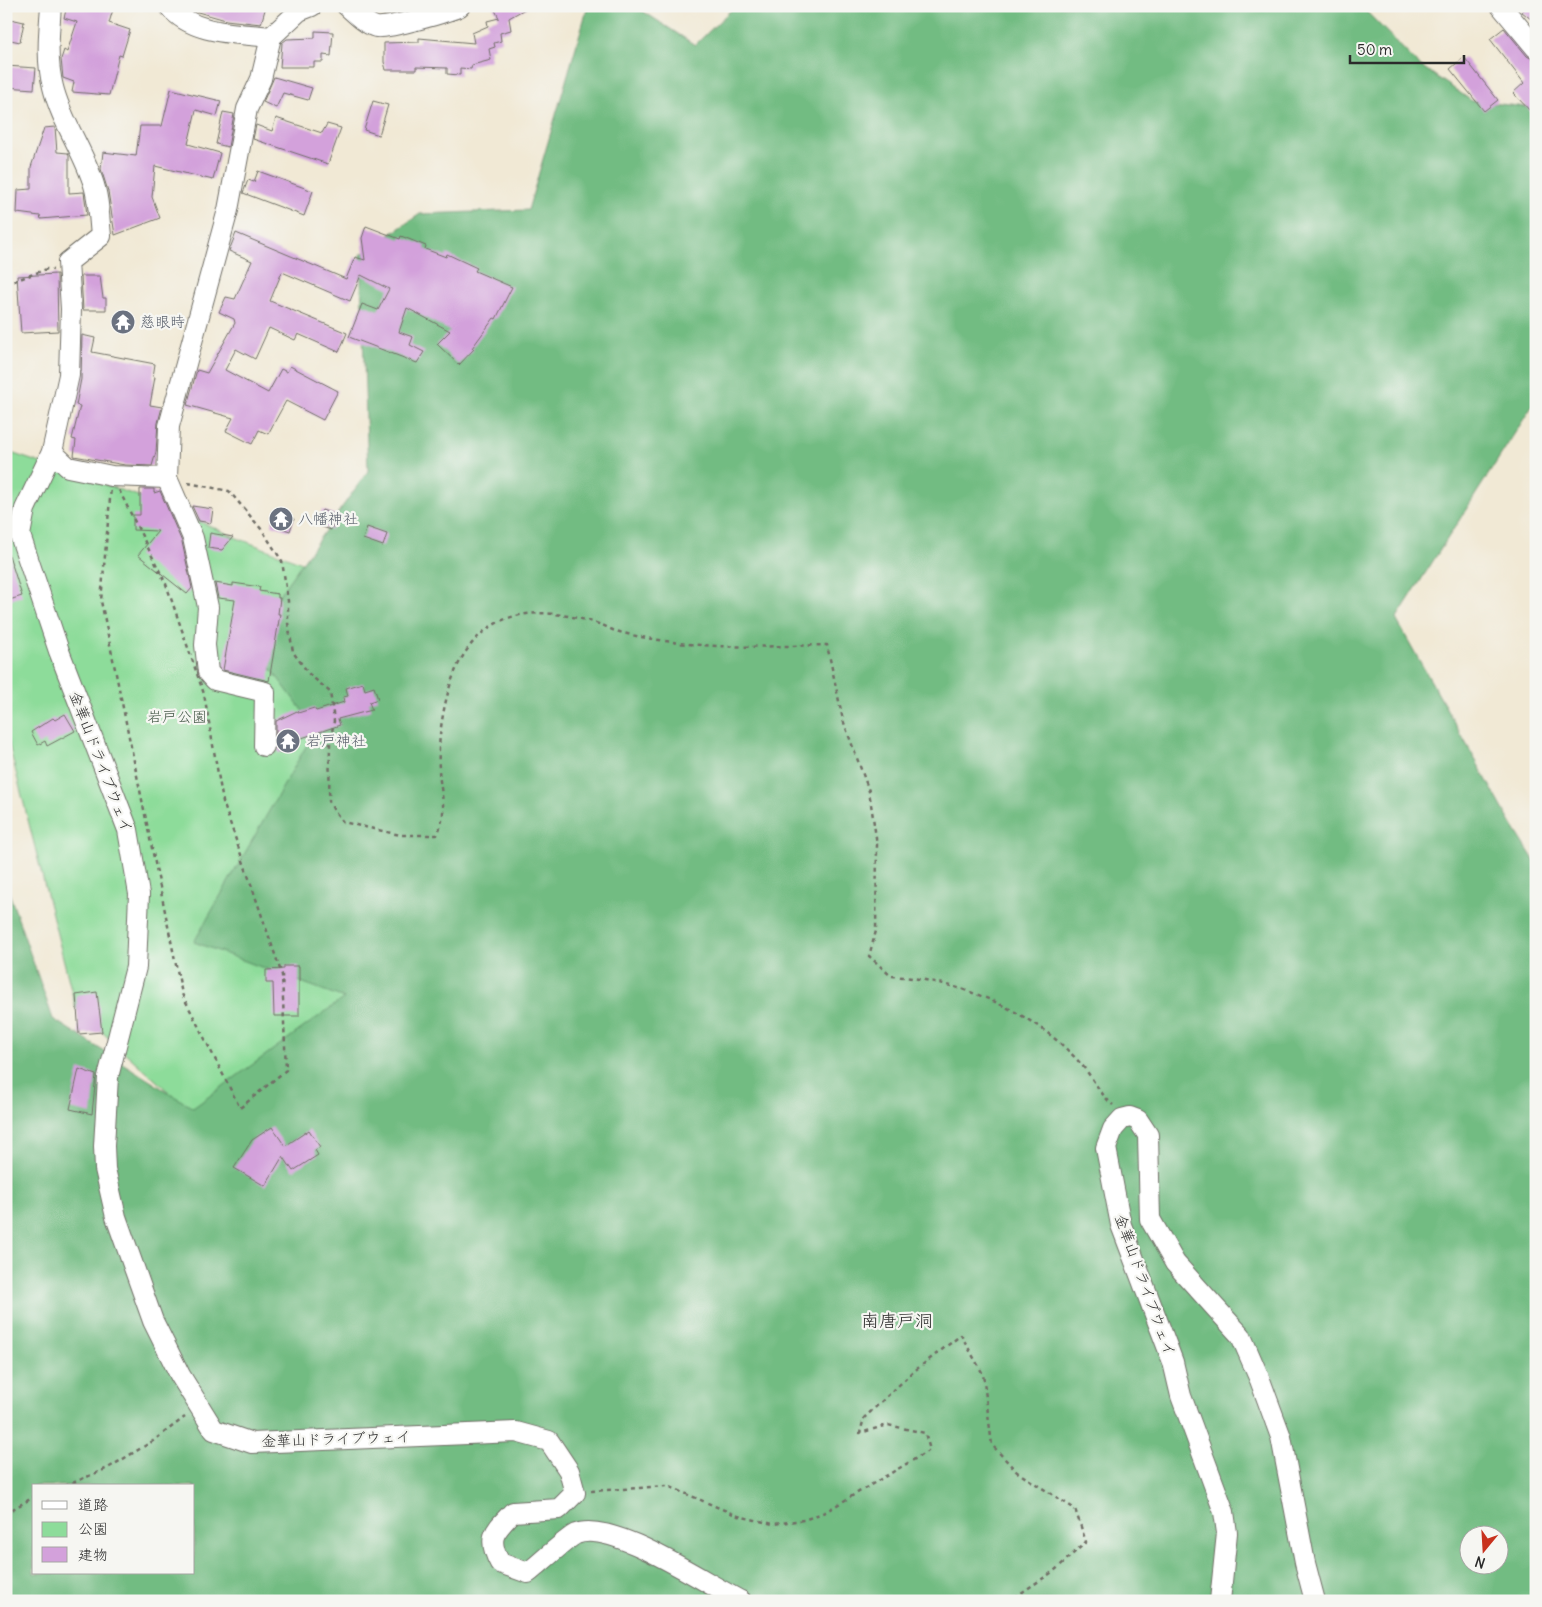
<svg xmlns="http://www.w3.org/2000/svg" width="1542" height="1607" font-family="Delius,'Klee One',sans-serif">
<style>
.green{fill:#8ddc9a;stroke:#5c8462}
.forest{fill:#72bc82;stroke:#4e7456;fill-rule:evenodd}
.building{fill:#d3a1db}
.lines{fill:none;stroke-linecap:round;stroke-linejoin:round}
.minor-casing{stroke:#706e66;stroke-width:22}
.path{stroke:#706e66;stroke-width:2.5;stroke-dasharray:4 4;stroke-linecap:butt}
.minor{stroke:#fff;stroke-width:20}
.labels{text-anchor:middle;stroke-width:4.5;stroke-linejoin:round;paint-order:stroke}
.worship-label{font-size:15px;fill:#5b616d;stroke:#f6f6f2;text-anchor:start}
.park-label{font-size:15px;fill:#445747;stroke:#f6f6f2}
.street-label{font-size:15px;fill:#2b2b2b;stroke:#f6f6f2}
.quarter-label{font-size:18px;fill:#2b2b2b;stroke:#f6f6f2}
</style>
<rect width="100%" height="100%" fill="#f6f6f2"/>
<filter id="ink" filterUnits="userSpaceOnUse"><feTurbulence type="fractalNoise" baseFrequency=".02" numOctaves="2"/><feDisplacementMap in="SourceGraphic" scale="10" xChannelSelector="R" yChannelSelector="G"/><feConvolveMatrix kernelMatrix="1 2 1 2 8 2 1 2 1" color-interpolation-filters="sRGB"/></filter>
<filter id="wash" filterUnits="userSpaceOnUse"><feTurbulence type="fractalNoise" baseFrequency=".0096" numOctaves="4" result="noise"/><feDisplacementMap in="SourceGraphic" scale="20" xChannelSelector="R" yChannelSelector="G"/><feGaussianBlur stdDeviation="1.12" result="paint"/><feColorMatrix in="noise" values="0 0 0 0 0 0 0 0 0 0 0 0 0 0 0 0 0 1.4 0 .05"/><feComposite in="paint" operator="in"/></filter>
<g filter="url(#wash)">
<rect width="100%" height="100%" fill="#f1e9d5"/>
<path class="green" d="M11 453 156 502 237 538 318 569 370 1002 268 1186 170 1093 76 1009 6 733V456Z"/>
<path class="forest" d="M588 6H635L695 45 735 6H1361L1418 64 1472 101 1536 108V400L1396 619 1512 825 1536 863V1601H6V884L53 1019 193 1108 344 998 194 942 316 729 248 638 368 471 360 255 420 214 528 210ZM34 1486H194V1573H34ZM1470 1534H1500V1564H1470Z"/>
<g id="blocks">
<g class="building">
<path d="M67 6H114L109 23 130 30 122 56 119 55 109 95 72 92 74 82 63 78 61 59 64 50 67 52 77 22 64 18Z"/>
<path d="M190 6H266L261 24 226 20 194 11Z"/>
<path d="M366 6H421L384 15Z"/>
<path d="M493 6H530L509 18 511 30 500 33 501 41 494 43 495 47 489 49 491 60 472 65 471 69 460 68V75L447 74V68L416 67V70H386L384 62V43L419 42V38L474 43 472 33 488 26 487 21 499 18Z"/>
<path d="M1525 6H1536V23L1522 12Z"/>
<path d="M6 18 24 22 20 42 6 39Z"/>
<path d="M1504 28 1527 56 1536 61V117L1513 93 1524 83 1490 39Z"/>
<path d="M315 31 333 32 331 56 323 55V62H314V67H280L282 43 287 39 315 38Z"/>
<path d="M1464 57 1498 100 1484 111 1450 69Z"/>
<path d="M6 66 36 68 34 89 6 87Z"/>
<path d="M274 77 312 88 308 100 283 93 276 108 263 102Z"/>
<path d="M171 89 221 101 217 116 196 110 188 144 220 153 213 180 155 166 152 197 160 218 115 235 108 191 101 169 103 152 136 156 140 126H162Z"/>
<path d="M373 101 388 105 379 135 364 130Z"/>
<path d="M223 112 234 114 228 147 216 144Z"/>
<path d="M276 118 322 133 327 124 341 128 328 164 253 139 256 125 272 131Z"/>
<path d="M55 127 57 152 68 153 69 156V193L84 192 87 215 41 219 40 216 17 213 18 190 31 189V167L44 128Z"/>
<path d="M258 171 313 191 304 216 243 193 248 180 254 182Z"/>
<path d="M366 226 400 239 401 236 426 246 425 249 446 257 447 254 477 268 475 271 512 287 496 319 494 318 472 348 474 349 459 365 437 344 450 331 407 308 399 332 413 337 410 345 424 352 417 363 349 337 362 304 378 310 389 289 361 275 350 301 282 272 270 301 347 333 339 352 298 334 295 340 269 328 255 359 236 349 225 370 268 393 281 369 287 372 290 366 338 391 323 420 286 401 268 434 259 430 252 444 226 431 233 418 187 405 197 370 207 373 235 323 234 319 219 312 226 297 235 299 252 261 229 251 236 233 346 279 355 257 365 260 362 238Z"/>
<path d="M57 274 58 331 21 333 17 276Z"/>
<path d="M81 276H100L103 298H106V310H83Z"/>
<path d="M82 335 95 338 92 352 155 364 153 377H155L150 405 162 407 158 423 156 452 152 466 125 465 74 456 76 440 72 439 80 406 76 405 81 379Z"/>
<path d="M140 489H154V493L160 491 182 542 192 588 187 594 138 555 158 531 133 530V515H140Z"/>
<path d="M192 506 213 509 211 523 199 521Z"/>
<path d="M322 510 336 515 331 530 317 525Z"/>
<path d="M274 514 294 519 290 531 272 525Z"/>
<path d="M367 527 387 534 383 546 363 539Z"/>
<path d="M210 533 233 537 222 550 208 548Z"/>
<path d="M6 555H9L22 596 6 601Z"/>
<path d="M215 583 233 586V583L260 587 259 591 278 594V598H280L278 614H280L269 681 223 670 235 600 218 598Z"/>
<path d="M363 683 365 690 374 687 378 699 369 702 372 710 338 719 340 725 290 742 292 749 279 753 276 745V721L297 711 298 713 314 708 316 711 344 702 343 697 348 696 346 688Z"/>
<path d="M65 714 75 731 47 746 45 741 38 745 31 732 53 718 55 720Z"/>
<path d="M284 966H299V1016H274L273 983H266V970L284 969Z"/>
<path d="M97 992 102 1032 79 1034 76 995Z"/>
<path d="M79 1069 96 1075 92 1114 70 1109Z"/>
<path d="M272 1127 285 1146 309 1130 320 1147 315 1150 318 1155 293 1171 283 1156 265 1186 234 1168 252 1140Z"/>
</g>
</g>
</g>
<g filter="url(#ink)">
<use href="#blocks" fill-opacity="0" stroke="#706e66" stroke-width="1"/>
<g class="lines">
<defs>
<g id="minor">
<path d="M51 6C49 33 46 60 53 87 61 120 81 147 92 179 99 197 99 217 101 236L68 262 71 309 69 375 52 452 25 509 20 535 59 651 128 830 139 894 136 967 108 1077 104 1146 105 1169 116 1217 153 1321 180 1375 214 1430 252 1443 516 1432 549 1441 569 1471 575 1493 559 1509 513 1512C495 1531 486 1537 500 1563L528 1573C538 1565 567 1538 576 1534 612 1519 706 1584 741 1601"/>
<path d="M169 6C192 35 238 33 271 37"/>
<path d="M347 6C355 13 365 24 376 27 387 29 449 12 460 6"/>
<path d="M1501 6 1536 48"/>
<path d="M52 452 68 467 112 476 167 478"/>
<path d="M264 746 265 692 215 680 208 672 205 645 208 607 193 538 167 478 169 426 228 210 247 109 261 79 271 37 299 11 312 6"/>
<path d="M1220 1601 1227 1533 1224 1512 1181 1396 1173 1362 1121 1225 1106 1148 1113 1129 1122 1119 1130 1117 1138 1120 1148 1135 1150 1219 1175 1263 1241 1336 1260 1380 1281 1437 1305 1563 1315 1601"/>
</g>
</defs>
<use href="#minor" class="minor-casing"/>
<g class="path">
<path d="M6 284 47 269 53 270"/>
<path d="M112 476 166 584 204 694 223 802 282 975 286 1070 240 1108 182 994 101 601Z"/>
<path d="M188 483 229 491 262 530 282 561 288 601V623L293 652 309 674 330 692 334 721 330 743 329 801 333 809 343 822 400 835H437C449 809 440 795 439 769 437 738 445 692 458 665 489 604 544 606 602 625 607 627 611 630 616 631 636 637 659 640 679 643 728 649 778 646 827 645L843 720 869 791 877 844 876 931 869 956 891 976C960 980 1034 1011 1080 1063 1092 1076 1099 1093 1113 1105"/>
<path d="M65 1486 108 1468 153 1441 185 1417"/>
<path d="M591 1491 668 1486 738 1516 773 1524 804 1520 825 1512 930 1450 925 1433 888 1425 860 1433 864 1418 913 1372 961 1335 983 1374 992 1445 1017 1472 1075 1509 1086 1542 1054 1571 1009 1601"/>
<path d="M6 1515 11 1510 34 1497"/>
</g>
<use href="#minor" class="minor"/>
</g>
</g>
<defs>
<symbol id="temple-disc" viewBox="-11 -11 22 22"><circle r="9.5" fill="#6b7280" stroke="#f6f6f2"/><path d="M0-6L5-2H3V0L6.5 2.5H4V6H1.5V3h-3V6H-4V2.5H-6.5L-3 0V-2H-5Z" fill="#fff"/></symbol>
</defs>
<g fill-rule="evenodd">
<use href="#temple-disc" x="109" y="308" width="28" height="28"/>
<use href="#temple-disc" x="267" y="505" width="28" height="28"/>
<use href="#temple-disc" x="274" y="727" width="28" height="28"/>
</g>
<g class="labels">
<g class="worship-label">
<text x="140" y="327">慈眼時</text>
<text x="298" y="524">八幡神社</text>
<text x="306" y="746">岩戸神社</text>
</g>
<g class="park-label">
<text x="177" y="722">岩戸公園</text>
</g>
<g class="street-label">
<text transform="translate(101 762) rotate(69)" y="5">金華山ドライブウェイ</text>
<text transform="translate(1145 1285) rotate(70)" y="5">金華山ドライブウェイ</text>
<text transform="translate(336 1439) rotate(-2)" y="5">金華山ドライブウェイ</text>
</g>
<g class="quarter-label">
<text x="897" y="1327">南唐戸洞</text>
</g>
</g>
<rect width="1542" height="1607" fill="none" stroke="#f6f6f2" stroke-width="25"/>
<rect x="32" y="1484" width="162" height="90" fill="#f6f6f2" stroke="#a5a5a2"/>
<rect x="42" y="1501" width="25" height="8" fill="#ffffff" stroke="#a5a5a2"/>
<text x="78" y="1510" font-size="15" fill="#2b2b2b">道路</text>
<rect x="42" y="1522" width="25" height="15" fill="#8ddc9a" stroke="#a5a5a2"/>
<text x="78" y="1534" font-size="15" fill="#2b2b2b">公園</text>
<rect x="42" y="1547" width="25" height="15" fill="#d3a1db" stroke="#a5a5a2"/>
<text x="78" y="1560" font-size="15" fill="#2b2b2b">建物</text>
<g transform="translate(1484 1550) rotate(198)"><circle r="24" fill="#f6f6f2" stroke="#a5a5a2"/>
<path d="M0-4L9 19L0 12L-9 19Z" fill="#c8321e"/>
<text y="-8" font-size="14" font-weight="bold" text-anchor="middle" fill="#2b2b2b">N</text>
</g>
<path d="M1350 55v8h114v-8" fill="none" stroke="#2b2b2b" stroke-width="2.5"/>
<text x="1357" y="55" font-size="15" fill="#2b2b2b" stroke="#f6f6f2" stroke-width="4" paint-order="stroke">50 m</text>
</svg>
